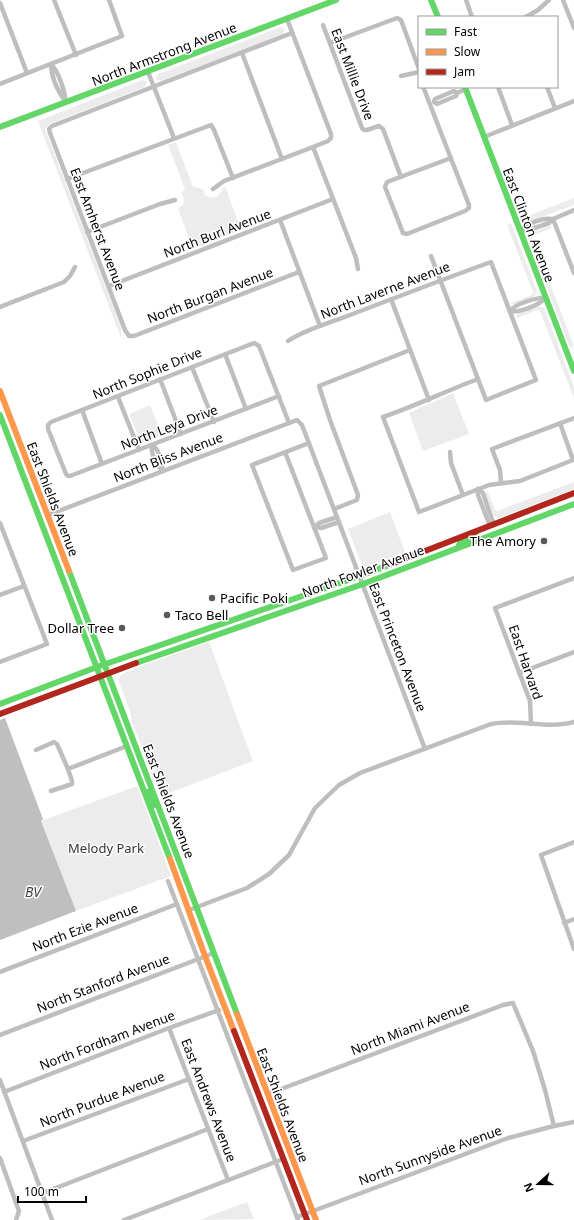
<svg xmlns="http://www.w3.org/2000/svg" width="574" height="1220" font-family="'Noto Sans',sans-serif">
<style>
.green{fill:#ececec}
.water{fill:#bfbfbf}
.lines{fill:none;stroke-linecap:round;stroke-linejoin:round}
.street{stroke:#bebebe;stroke-width:4.5}
.fast{stroke:#63d668;stroke-width:6}
.slow{stroke:#ff974d;stroke-width:6}
.jam{stroke:#b3261e;stroke-width:6}
.poi-dot{fill:#595959;stroke:#fff;stroke-width:1.5}
.labels{text-anchor:middle;stroke-width:3;stroke-linejoin:round;paint-order:stroke}
.street-label{font-size:13px;fill:#000;stroke:#fff}
.poi-label{font-size:13px;fill:#000;stroke:#fff;text-anchor:end}
.park-label{font-size:13px;fill:#333;stroke:#fff}
.water-label{font-size:14px;font-style:italic;fill:#444;stroke:#fff}
</style>
<rect width="100%" height="100%" fill="#fff"/>
<g class="green">
<path d="M281 27 285 29 283 34 161 81 157 80 156 77 158 74Z"/>
<path d="M142 80 146 81 147 82 145 87 49 124 45 129 121 327V338L38 121Z"/>
<path d="M176 142 193 187 203 189 205 195 211 198 218 196 225 186 241 230 193 249 178 208 183 205 184 198 181 193 185 189 168 145Z"/>
<path d="M574 198V205L526 223 523 222 520 219Z"/>
<path d="M511 223 537 291 535 296 514 305 511 303 532 295 533 292 507 225Z"/>
<path d="M549 226 552 228 534 235 532 238 574 346 570 348 528 238 531 233Z"/>
<path d="M539 306 544 308 574 387V398L540 311 537 310 517 318 516 316 518 314Z"/>
<path d="M453 393 469 434 423 451 409 413Z"/>
<path d="M150 405 162 436 143 443 141 442 129 414Z"/>
<path d="M574 482V489L499 518 496 517 494 516 486 495V492L487 490 495 510 497 511Z"/>
<path d="M390 512 405 552 367 567H364L362 565 348 529Z"/>
<path d="M209 642 253 761 161 796 132 722 130 711 118 679C122 671 138 669 146 664Z"/>
<path d="M137 786 171 876 76 911 41 821Z"/>
<path d="M247 1202 254 1219 199 1220Z"/>
</g>
<path class="water" d="M5 718 43 819 41 821 76 911 0 940V720Z"/>
<g class="lines">
<g class="street">
<path d="M54 0 76 55"/>
<path d="M466 0 472 17"/>
<path d="M563 0 574 28"/>
<path d="M0 3 27 73"/>
<path d="M526 17 538 10 549 0"/>
<path d="M323 25 362 128 364 130H367L379 126 383 129 401 177"/>
<path d="M292 33 52 126 49 129 50 133 125 330 129 336H134L299 272"/>
<path d="M330 43 397 18 401 20 419 69"/>
<path d="M242 53 282 159"/>
<path d="M51 64C60 74 64 90 66 102"/>
<path d="M51 64C51 77 58 91 65 101"/>
<path d="M148 72 174 138"/>
<path d="M401 76 419 72"/>
<path d="M0 84 122 36 109 0"/>
<path d="M423 87 424 89C439 128 454 167 469 205V208L465 211 407 234 403 233 385 187 387 182 451 158"/>
<path d="M498 87 512 125"/>
<path d="M547 87 555 108"/>
<path d="M457 93 456 96 437 104 434 102 435 99 454 91 457 93 466 89"/>
<path d="M484 137 574 101"/>
<path d="M313 147 356 258 358 269"/>
<path d="M67 179 211 125 214 130 233 178"/>
<path d="M213 189 224 181 313 147 328 141 331 138V134L287 19"/>
<path d="M553 219 574 273"/>
<path d="M280 220 320 326"/>
<path d="M520 231H526L549 223 553 219 574 210"/>
<path d="M520 231C527 224 542 217 553 219"/>
<path d="M87 232 160 204 175 200"/>
<path d="M109 286 333 199"/>
<path d="M391 299 429 400"/>
<path d="M0 307 64 282 70 276 75 267"/>
<path d="M510 311C519 313 540 305 545 298"/>
<path d="M510 311C515 304 537 297 545 298"/>
<path d="M288 341C303 330 332 322 350 315 397 297 444 279 491 262L536 380 486 400 431 256"/>
<path d="M225 354 246 409"/>
<path d="M192 367 214 422"/>
<path d="M160 379 181 434"/>
<path d="M478 379C446 391 415 406 383 417L419 512 489 485 520 481 573 460 560 423"/>
<path d="M279 396 70 476H68L66 474 48 429V425L51 422 254 343 259 346 289 423"/>
<path d="M118 397 139 450"/>
<path d="M82 410 102 464"/>
<path d="M152 445C159 449 163 463 162 471"/>
<path d="M152 445C150 453 157 465 162 471"/>
<path d="M285 452 326 558 293 570 252 465 309 443"/>
<path d="M450 452 451 463 463 495"/>
<path d="M501 483 500 470 492 449 574 418"/>
<path d="M478 489 483 493 494 525"/>
<path d="M478 489V495L490 526"/>
<path d="M334 509 357 500 358 495 330 420 319 386 410 350"/>
<path d="M48 515 297 420 302 425 425 749"/>
<path d="M0 523 47 644 0 662"/>
<path d="M317 527 321 528 339 522"/>
<path d="M314 528 319 523 337 517"/>
<path d="M0 595 24 586"/>
<path d="M519 673 574 652"/>
<path d="M531 724 530 701 495 608 574 578"/>
<path d="M36 750 54 742 57 744 68 769"/>
<path d="M51 791 72 784V781L68 769 127 746"/>
<path d="M574 842 541 855 574 949"/>
<path d="M168 881 298 1220"/>
<path d="M189 910 247 888 269 874 289 855 315 808 339 785 360 773 491 724C519 718 546 730 574 722"/>
<path d="M564 923 574 919"/>
<path d="M0 972 177 904"/>
<path d="M169 1028 228 1180"/>
<path d="M0 1035 214 953"/>
<path d="M0 1080 52 1220"/>
<path d="M4 1092 169 1028 219 1010"/>
<path d="M268 1094 503 1005 513 1003 533 1051 545 1090 554 1126"/>
<path d="M23 1141 189 1079"/>
<path d="M0 1158 19 1211 16 1220"/>
<path d="M43 1193 208 1129"/>
<path d="M297 1217 508 1138 554 1126 574 1122"/>
<path d="M124 1220 283 1159"/>
</g>
<g class="fast">
<path d="M431 0 438 17"/>
<path d="M465 87 574 371"/>
<path d="M0 127 336 0"/>
<path d="M0 415 170 859"/>
<path d="M459 545 461 542 477 536"/>
<path d="M69 571 237 1014"/>
<path d="M136 663 363 584 574 504"/>
<path d="M0 704 97 667 360 576 389 565"/>
<path d="M145 792H149L155 805"/>
</g>
<g class="slow">
<path d="M0 391 69 571"/>
<path d="M170 859 205 956 234 1031"/>
<path d="M237 1014 316 1220"/>
</g>
<g class="jam">
<path d="M389 565 574 493"/>
<path d="M0 714 136 663"/>
<path d="M234 1031 307 1220"/>
</g>
</g>
<g class="poi-dot">
<circle cx="544" cy="541" r="4"/>
<circle cx="212" cy="598" r="4"/>
<circle cx="167" cy="615" r="4"/>
<circle cx="122" cy="628" r="4"/>
</g>
<g class="labels">
<g class="street-label">
<text transform="translate(164 54) rotate(-21)" y="5">North Armstrong Avenue</text>
<text transform="translate(353 74) rotate(69)" y="5">East Millie Drive</text>
<text transform="translate(529 225) rotate(69)" y="5">East Clinton Avenue</text>
<text transform="translate(98 229) rotate(69)" y="5">East Amherst Avenue</text>
<text transform="translate(217 233) rotate(-21)" y="5">North Burl Avenue</text>
<text transform="translate(385 290) rotate(-21)" y="5">North Laverne Avenue</text>
<text transform="translate(210 295) rotate(-21)" y="5">North Burgan Avenue</text>
<text transform="translate(147 373) rotate(-22)" y="5">North Sophie Drive</text>
<text transform="translate(169 427) rotate(-21)" y="5">North Leya Drive</text>
<text transform="translate(168 457) rotate(-21)" y="5">North Bliss Avenue</text>
<text transform="translate(53 499) rotate(69)" y="5">East Shields Avenue</text>
<text transform="translate(363 571) rotate(-20)" y="5">North Fowler Avenue</text>
<text transform="translate(398 647) rotate(69)" y="5">East Princeton Avenue</text>
<text transform="translate(526 662) rotate(71)" y="5">East Harvard</text>
<text transform="translate(169 801) rotate(69)" y="5">East Shields Avenue</text>
<text transform="translate(85 927) rotate(-21)" y="5">North Ezie Avenue</text>
<text transform="translate(103 983) rotate(-21)" y="5">North Stanford Avenue</text>
<text transform="translate(410 1028) rotate(-21)" y="5">North Miami Avenue</text>
<text transform="translate(107 1040) rotate(-21)" y="5">North Fordham Avenue</text>
<text transform="translate(102 1099) rotate(-21)" y="5">North Purdue Avenue</text>
<text transform="translate(209 1100) rotate(69)" y="5">East Andrews Avenue</text>
<text transform="translate(283 1105) rotate(69)" y="5">East Shields Avenue</text>
<text transform="translate(430 1155) rotate(-20)" y="5">North Sunnyside Avenue</text>
</g>
<g class="poi-label">
<text x="536" y="546">The Amory</text>
<text x="220" y="603" text-anchor="start">Pacific Poki</text>
<text x="175" y="620" text-anchor="start">Taco Bell</text>
<text x="114" y="633">Dollar Tree</text>
</g>
<g class="park-label">
<text x="106" y="853">Melody Park</text>
</g>
<g class="water-label">
<text x="33" y="897">BV</text>
</g>
</g>
<rect x="418" y="16" width="140" height="72" fill="#ffffff" stroke="#999999"/>
<rect x="426" y="29" width="20" height="6" fill="#63d668" stroke="#999999"/>
<text x="454" y="36" font-size="12" fill="#000000">Fast</text>
<rect x="426" y="49" width="20" height="6" fill="#ff974d" stroke="#999999"/>
<text x="454" y="56" font-size="12" fill="#000000">Slow</text>
<rect x="426" y="69" width="20" height="6" fill="#b3261e" stroke="#999999"/>
<text x="454" y="76" font-size="12" fill="#000000">Jam</text>
<g transform="translate(538 1184) rotate(249)" stroke="#ffffff" stroke-width="3" paint-order="stroke">
<path d="M0-3L7 15L0 10L-7 15Z" fill="#000000"/>
<text y="-6" font-size="11" font-weight="bold" text-anchor="middle" fill="#000000">N</text>
</g>
<path d="M18 1196v6h68v-6" fill="none" stroke="#000000" stroke-width="2"/>
<text x="24" y="1196" font-size="12" fill="#000000" stroke="#ffffff" stroke-width="3" paint-order="stroke">100 m</text>
</svg>
